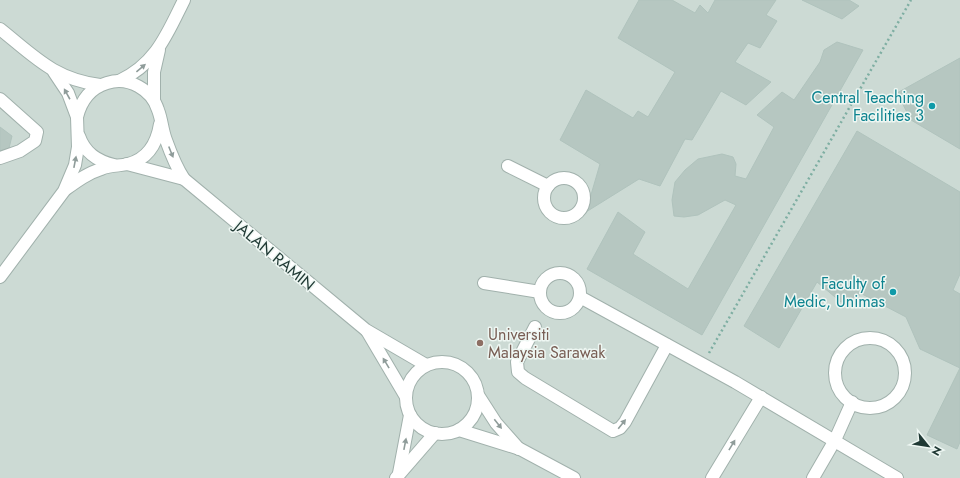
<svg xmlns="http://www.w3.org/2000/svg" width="960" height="478" font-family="Jost,sans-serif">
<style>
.built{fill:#ccdad4}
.building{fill:#b6c7c1;stroke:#b0c3bd}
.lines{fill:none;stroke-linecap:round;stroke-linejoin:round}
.minor-casing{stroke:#a1b1ac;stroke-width:14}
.path{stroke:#7eaea2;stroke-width:2.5;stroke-dasharray:2 3;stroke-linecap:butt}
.minor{stroke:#fff;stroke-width:12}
.oneway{fill:#8f9c9a}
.culture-dot{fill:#0f9aa8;stroke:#eef7f3;stroke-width:1.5}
.education-dot{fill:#8d6e63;stroke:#eef7f3;stroke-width:1.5}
.labels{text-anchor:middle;stroke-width:3;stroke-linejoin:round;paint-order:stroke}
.culture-label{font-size:16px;fill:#0d838f;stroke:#eef7f3;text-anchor:end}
.street-label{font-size:16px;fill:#1f3934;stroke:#eef7f3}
.education-label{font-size:16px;fill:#785e54;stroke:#eef7f3;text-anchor:start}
</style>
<rect width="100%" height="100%" fill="#deeae5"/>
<rect class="built" x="0" y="0" width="960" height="478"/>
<g class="building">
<path d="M639 0H672L695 13 700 5 708 13 715 0H776L766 15 777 21 760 48 748 43 735 62 771 82 746 105 721 91 692 140 685 139 660 186 639 179 586 212 600 164 560 140 586 90 633 118 638 111 648 117 675 72 618 38Z"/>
<path d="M802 0H849L859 6 842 19Z"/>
<path d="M837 42 863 50 702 335 587 269 618 212 645 232 633 254 688 289 736 205 725 200 698 215 684 217 674 216 672 200 675 182 685 170 698 159 722 154 733 157 736 164 735 176 746 179 774 127 757 115 782 92 794 100 820 62 824 50Z"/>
<path d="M960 58V149L911 120 897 93Z"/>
<path d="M0 127 12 136 9 148 0 151Z"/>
<path d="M857 131 960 192V274L953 290 960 294V442L957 449 927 435 960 368 920 349 906 317 862 294 841 302 817 282 779 348 744 326Z"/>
</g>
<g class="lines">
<defs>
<g id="minor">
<path d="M0 29C35 57 54 79 100 85"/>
<path d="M119 81C156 64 167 34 184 0"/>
<path d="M0 99 37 132 35 141 20 151 0 158"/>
<path d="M154 100V72L159 50"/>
<path d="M77 117C81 101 90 88 107 83 129 76 152 90 158 110 162 120 162 130 166 140 171 154 176 167 184 179L366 330 426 365"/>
<path d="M79 136C85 153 97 161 114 165"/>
<path d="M127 164 184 179"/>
<path d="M508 166 548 186"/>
<circle cx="564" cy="198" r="20"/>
<path d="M66 189C77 181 88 173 101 169 110 165 119 166 128 164 148 159 157 143 160 124"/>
<circle cx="560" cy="293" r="20"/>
<path d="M0 277 64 191 75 165 78 147 77 117 68 93 54 72"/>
<path d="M484 283 540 292"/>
<path d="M580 297 735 382 897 478"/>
<path d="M535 327 517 362 518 372 525 378 613 431 620 428 625 422 667 345"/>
<path d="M367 331 406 397"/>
<circle cx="870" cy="373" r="35"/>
<circle cx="442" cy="398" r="36"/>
<path d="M478 395 496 423 519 449"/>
<path d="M459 430 520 449 574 478"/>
<path d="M399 473 410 415"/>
<path d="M396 478 435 433"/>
<path d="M712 478 761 397"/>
<path d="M813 478 835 440 852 402"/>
</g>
</defs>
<use href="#minor" class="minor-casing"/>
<path class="path" d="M709 353 911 0"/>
<use href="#minor" class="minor"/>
</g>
<defs><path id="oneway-solid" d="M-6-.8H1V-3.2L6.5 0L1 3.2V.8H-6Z"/></defs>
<g class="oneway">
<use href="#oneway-solid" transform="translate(141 68) rotate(-40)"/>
<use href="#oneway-solid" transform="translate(67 94) rotate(-119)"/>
<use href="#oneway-solid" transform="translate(171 152) rotate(68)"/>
<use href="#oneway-solid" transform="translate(75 162) rotate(-79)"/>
<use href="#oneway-solid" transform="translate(386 363) rotate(-121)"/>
<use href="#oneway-solid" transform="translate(498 424) rotate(52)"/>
<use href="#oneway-solid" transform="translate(622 424) rotate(-51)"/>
<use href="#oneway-solid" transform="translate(405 444) rotate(-79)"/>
<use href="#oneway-solid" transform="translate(732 445) rotate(-59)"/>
</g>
<g class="culture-dot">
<circle cx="932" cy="106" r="4"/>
<circle cx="893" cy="292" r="4"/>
</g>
<circle class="education-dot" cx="480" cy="343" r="4"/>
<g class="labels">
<g class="culture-label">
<text x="924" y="103">Central Teaching<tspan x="924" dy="18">Facilities 3</tspan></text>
<text x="885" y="289">Faculty of<tspan x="885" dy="18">Medic, Unimas</tspan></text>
</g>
<g class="street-label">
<text transform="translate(275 255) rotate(40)" y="6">JALAN RAMIN</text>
</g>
<g class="education-label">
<text x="488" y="340">Universiti<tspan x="488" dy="18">Malaysia Sarawak</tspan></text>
</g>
</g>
<g transform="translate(928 446) rotate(120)" stroke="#eef7f3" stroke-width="3" paint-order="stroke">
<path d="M0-3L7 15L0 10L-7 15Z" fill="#1f3934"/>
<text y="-6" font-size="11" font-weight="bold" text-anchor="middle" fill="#1f3934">N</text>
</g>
</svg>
